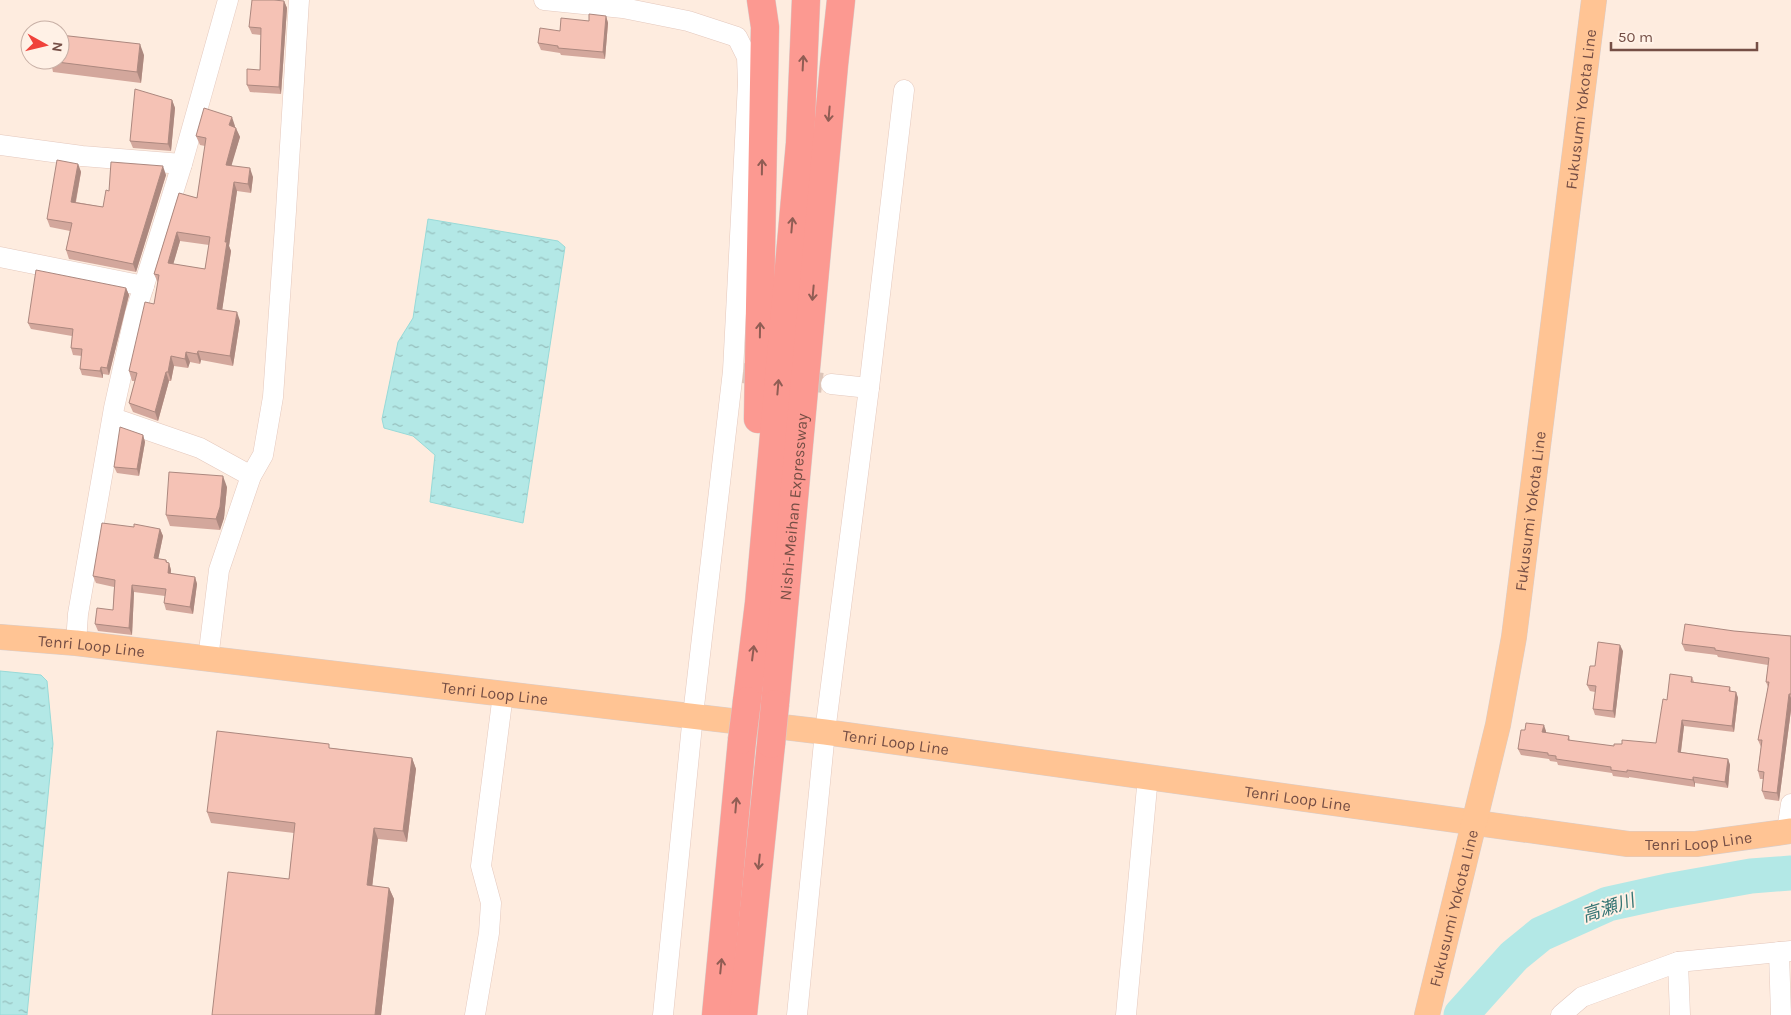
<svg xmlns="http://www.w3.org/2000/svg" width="1791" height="1015" font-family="Karla,'Noto Sans JP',sans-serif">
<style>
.water{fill:url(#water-ripples);stroke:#98dad8}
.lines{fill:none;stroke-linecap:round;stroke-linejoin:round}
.river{stroke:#b3e8e6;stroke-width:35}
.minor-tunnel{stroke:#dcc4b8;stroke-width:20;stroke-dasharray:20 10;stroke-linecap:butt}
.minor-casing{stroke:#e4c8bd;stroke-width:21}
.major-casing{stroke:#d8cdcb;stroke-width:26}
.highway-casing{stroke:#d8cdcb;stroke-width:29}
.minor{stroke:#fff;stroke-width:20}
.major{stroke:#ffc494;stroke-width:25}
.highway{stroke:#fc9991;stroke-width:28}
.highway-bridge-casing{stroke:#d8cdcb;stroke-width:29;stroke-linecap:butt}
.highway-bridge{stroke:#fc9991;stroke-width:28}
.wall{fill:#d3a79c;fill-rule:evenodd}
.shaded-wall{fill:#ac887f}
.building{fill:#f5c2b5;stroke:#ac887f;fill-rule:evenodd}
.oneway{stroke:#905d54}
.labels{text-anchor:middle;stroke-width:4;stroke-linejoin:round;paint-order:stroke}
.street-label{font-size:16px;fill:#754e45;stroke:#fff1e6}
.water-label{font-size:18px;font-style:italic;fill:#367574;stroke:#fff1e6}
</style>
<defs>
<pattern id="water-ripples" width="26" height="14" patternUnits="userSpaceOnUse" patternTransform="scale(1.25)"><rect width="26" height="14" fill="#b3e8e6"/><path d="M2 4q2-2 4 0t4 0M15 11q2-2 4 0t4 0" fill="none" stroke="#96bebc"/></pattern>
</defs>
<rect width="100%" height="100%" fill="#feecdf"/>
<g class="water">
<path d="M428 219 558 241 565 247 523 523 430 502 435 455 413 436 384 428 382 419 398 342 413 318Z"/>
<path d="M0 671 41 675 47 681 53 744 27 1015H0Z"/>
</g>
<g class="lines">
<path class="river" d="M1461 1015 1514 956 1541 934 1608 904 1667 891 1751 876 1791 873"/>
<path class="minor-tunnel" d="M743 373 831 384"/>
<defs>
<g id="minor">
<path d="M544 0 623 8 688 21 737 37 747 57 748 83 733 371 693 715 663 1015"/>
<path d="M0 145 82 156 182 164"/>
<path d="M0 257 144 286"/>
<path d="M831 384 869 388"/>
<path d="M113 418 200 448 251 476"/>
<path d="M76 643 78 614 114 408 135 314 182 164 228 0"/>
<path d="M208 659 219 570 251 476 263 455 273 397 286 211 299 0"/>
<path d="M1787 831 1791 804"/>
<path d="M1779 952 1781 1015"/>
<path d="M1678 962 1680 1015"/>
<path d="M475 1015 489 933 491 903 481 866 503 694"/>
<path d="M797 1015 825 732 869 388 904 90"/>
<path d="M1126 1015 1148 776"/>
<path d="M1561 1015 1582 997 1678 962 1791 951"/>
</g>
<g id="major">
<path id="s1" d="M0 637 76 643 825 732 1628 844H1696L1791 831"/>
<path id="s2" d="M1427 1015 1498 725 1514 637 1594 0"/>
</g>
<g id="highway">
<path d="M758 419 765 27 761 0"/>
<path d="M747 701 759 603 800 143 806 0"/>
<path id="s3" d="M775 704 834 65 841 0"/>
<path d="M716 1015 742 740"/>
<path d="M743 1015 771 744"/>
</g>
</defs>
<use href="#minor" class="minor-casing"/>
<use href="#major" class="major-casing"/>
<use href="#highway" class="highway-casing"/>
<use href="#minor" class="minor"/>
<use href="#major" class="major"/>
<use href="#highway" class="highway"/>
<defs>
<g id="highway-bridge">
<path d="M742 740 747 701"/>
<path d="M771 744 775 704"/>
</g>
</defs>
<use href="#highway-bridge" class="highway-bridge-casing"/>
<use href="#highway-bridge" class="highway-bridge"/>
</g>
<g class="wall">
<path d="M284 1 287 8 281 94 250 92 247 85 260 70 261 35 252 34 249 27Z"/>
<path d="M606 16 608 23 605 59 561 55 560 53 541 50 538 43 560 31 589 21Z"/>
<path d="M144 55 141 83 53 72 52 67H49L47 60Z"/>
<path d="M172 100 175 108 171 151 133 148 130 141Z"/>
<path d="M235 126V127L240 137 231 165 253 177 251 193 237 191 229 246 231 251 222 310 240 321 233 366 201 360 200 364 190 362 188 368 174 366 171 381H169L158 421 133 412 129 403 135 381H132L129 371 154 304 158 283 154 274 179 193 197 198 205 146 200 145 196 136ZM180 241 209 245 205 269 173 264Z"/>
<path d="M78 164 81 172 76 202 103 207 109 191 166 175 136 272 69 259 66 250 70 231 50 227 47 219Z"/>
<path d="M126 288 129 295 109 375 103 374V378L82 375 80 369 82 356 73 355 71 348 72 336 31 329 28 323Z"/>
<path d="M143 435 145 442 139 476 117 473 114 467Z"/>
<path d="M227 487 224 518 220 530 170 526 166 515Z"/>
<path d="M134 527 160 529 163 536 158 559 166 560 167 562 169 563 171 570V574L195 577 197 584 193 614 166 610 164 603 165 596 134 592 132 635 98 631 95 624 113 610 114 587 96 583 93 576Z"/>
<path d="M1734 631 1791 636V710L1779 801 1765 799 1762 791 1763 779H1760L1758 771 1761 747 1758 740 1768 687 1766 682 1768 665 1718 657 1717 655 1685 651 1682 644Z"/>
<path d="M1623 651 1615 718 1595 715 1593 709 1595 692 1590 691 1587 685 1595 666Z"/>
<path d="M1692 677 1694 682 1730 687 1731 692H1736L1738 698 1734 732 1684 726 1681 752 1728 759 1730 765 1728 788 1695 783V787L1629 777V778L1613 776 1612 773 1558 765 1557 762 1550 761 1549 759 1521 755 1518 749 1525 730 1546 731V733L1569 736 1570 741 1614 746 1622 744 1656 743 1667 700Z"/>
<path d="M331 748 412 758 416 769 407 842 378 839 372 886 389 888 394 899 381 1015H212L289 879 294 833 211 823 207 812Z"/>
</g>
<g class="shaded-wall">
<path d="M284 1 287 8 281 94 279 87Z"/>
<path d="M606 16 608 23 605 59 603 52Z"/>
<path d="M140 44 144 55 141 83 137 72Z"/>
<path d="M172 100 175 108 171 151 168 144Z"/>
<path d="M232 117 235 126 233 135 229 125Z"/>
<path d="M236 128 240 137 229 174 226 165Z"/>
<path d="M78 164 81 172 74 210 71 202Z"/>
<path d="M163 166 166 175 136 272 133 264Z"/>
<path d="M250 168 253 177 251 193 248 184Z"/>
<path d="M234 182 237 191 229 246 231 251 221 318 217 309 225 242Z"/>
<path d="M177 232 180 241 171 272 168 263Z"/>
<path d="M126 288 129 295 109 375 107 368Z"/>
<path d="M237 312 240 321 233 366 230 356Z"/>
<path d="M198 351 201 360 200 364 197 354Z"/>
<path d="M186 352 190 362 188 368 185 359Z"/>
<path d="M171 356 174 366 171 381 168 372Z"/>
<path d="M101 367 103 374V378L100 371Z"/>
<path d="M166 372 169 381 158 421 155 412Z"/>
<path d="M143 435 145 442 139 476 137 469Z"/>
<path d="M223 476 227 487 224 518 220 530 216 519Z"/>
<path d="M160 529 163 536 157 565 154 558Z"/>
<path d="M166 560 168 566 169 563 171 570 170 580 168 573Z"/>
<path d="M195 577 197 584 193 614 190 607Z"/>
<path d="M132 585 134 592 132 635 129 628Z"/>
<path d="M1620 645 1623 651 1615 718 1613 711Z"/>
<path d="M1736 692 1738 698 1734 732 1732 726Z"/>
<path d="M1789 694 1791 698V710L1779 801 1777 793Z"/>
<path d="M1682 720 1684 726 1680 758 1678 752Z"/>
<path d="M1544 725 1546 731 1545 739 1542 732Z"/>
<path d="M412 758 416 769 407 842 403 831Z"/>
<path d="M1728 759 1730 765 1728 788 1725 782Z"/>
<path d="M1693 777 1695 783V787L1693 780Z"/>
<path d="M374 828 378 839 371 896 367 885Z"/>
<path d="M389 888 394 899 381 1015H375Z"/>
</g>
<g class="building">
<path d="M252 0H274L284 1 279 87 247 85V69L260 70 261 28 249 27Z"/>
<path d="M589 14 606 16 603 52 558 48V46L538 43 540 28 560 31 561 18 589 21Z"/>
<path d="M60 35 140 44 137 72 49 61V60H60Z"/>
<path d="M135 89 172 100 168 144 130 141Z"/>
<path d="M204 108 232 117 229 125 236 128 226 165 250 168 248 184 234 182 225 242H227L217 309 237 312 230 356 198 351 197 354 186 352 185 359 171 356 168 372H166L155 412 129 403 137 373 129 371 145 302 154 304 159 275 154 274 179 193 197 198 206 138 196 136ZM177 232 210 237 205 269 168 263Z"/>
<path d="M57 160 78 164 71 202 103 207 106 190 109 191 111 162 163 166 133 264 66 250 72 223 47 219Z"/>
<path d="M36 270 126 288 107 368 101 367 100 371 80 369 82 349 71 348 73 329 28 323Z"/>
<path d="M120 427 143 435 137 469 114 467Z"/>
<path d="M169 472 223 476 220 507 216 519 166 515Z"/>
<path d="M102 523 134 527V524L160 529 154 558 166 560V562L169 563 168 573 195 577 190 607 164 603 166 589 132 585 129 628 95 624 97 608 113 610 115 580 93 576Z"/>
<path d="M1685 624 1734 631 1791 636V694H1789L1777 793 1762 791 1764 772 1758 771 1762 740H1758L1769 682H1766L1769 658 1715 650V648L1682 644Z"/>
<path d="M1598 642 1620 645 1613 711 1593 709 1596 686 1587 685 1590 666H1595Z"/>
<path d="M1670 674 1692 677 1691 682 1730 687 1729 691 1736 692 1732 726 1682 720 1678 752 1728 759 1725 782 1693 777V780L1627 770V772L1611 770V767L1556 759V756L1548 755V753L1518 749 1521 730H1525L1526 723 1544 725 1542 732 1569 736 1568 740 1614 746V744H1622V740L1656 743 1663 699 1667 700Z"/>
<path d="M217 731 329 744V748L412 758 403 831 374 828 367 885 389 888 375 1015H212L228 872 289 879 295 823 207 812Z"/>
</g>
<defs><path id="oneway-shaft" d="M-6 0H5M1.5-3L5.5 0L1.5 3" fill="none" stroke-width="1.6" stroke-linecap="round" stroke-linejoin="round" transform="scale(1.25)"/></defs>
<g class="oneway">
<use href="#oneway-shaft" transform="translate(803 63) rotate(-87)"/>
<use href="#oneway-shaft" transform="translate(829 114) rotate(95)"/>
<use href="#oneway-shaft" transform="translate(762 167) rotate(-89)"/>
<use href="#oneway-shaft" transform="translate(792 225) rotate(-85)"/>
<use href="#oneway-shaft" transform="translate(813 293) rotate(95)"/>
<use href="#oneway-shaft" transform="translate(760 330) rotate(-89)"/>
<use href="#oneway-shaft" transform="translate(778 387) rotate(-85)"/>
<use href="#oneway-shaft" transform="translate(753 653) rotate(-83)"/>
<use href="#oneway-shaft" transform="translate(736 805) rotate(-85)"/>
<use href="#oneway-shaft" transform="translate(759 862) rotate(96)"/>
<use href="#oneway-shaft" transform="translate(721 966) rotate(-84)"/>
</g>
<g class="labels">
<g class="street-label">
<text dy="6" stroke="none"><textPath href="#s2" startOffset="920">Fukusumi Yokota Line</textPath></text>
<text dy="6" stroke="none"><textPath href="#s3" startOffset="198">Nishi-Meihan Expressway</textPath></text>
<text dy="6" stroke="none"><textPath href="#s2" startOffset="515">Fukusumi Yokota Line</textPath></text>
<text dy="6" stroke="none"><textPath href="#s1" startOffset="92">Tenri Loop Line</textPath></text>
<text dy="6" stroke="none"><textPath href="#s1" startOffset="498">Tenri Loop Line</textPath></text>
<text dy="6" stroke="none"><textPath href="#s1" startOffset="902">Tenri Loop Line</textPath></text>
<text dy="6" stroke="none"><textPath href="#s1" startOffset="1308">Tenri Loop Line</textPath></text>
<text dy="6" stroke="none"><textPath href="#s1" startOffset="1712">Tenri Loop Line</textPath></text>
<text dy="6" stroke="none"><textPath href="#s2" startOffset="110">Fukusumi Yokota Line</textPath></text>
</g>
<g class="water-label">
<text transform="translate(1608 908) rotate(-18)" y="6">高瀬川</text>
</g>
</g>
<g transform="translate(45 45) rotate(98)"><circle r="24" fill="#fff1e6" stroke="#c8b0a6"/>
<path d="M0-4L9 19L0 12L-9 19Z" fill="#f0423b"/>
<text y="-8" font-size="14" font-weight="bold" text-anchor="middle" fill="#754e45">N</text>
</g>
<path d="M1611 42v8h146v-8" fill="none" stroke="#754e45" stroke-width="2.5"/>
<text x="1618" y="42" font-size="15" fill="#754e45" stroke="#fff1e6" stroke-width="4" paint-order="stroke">50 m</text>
</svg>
